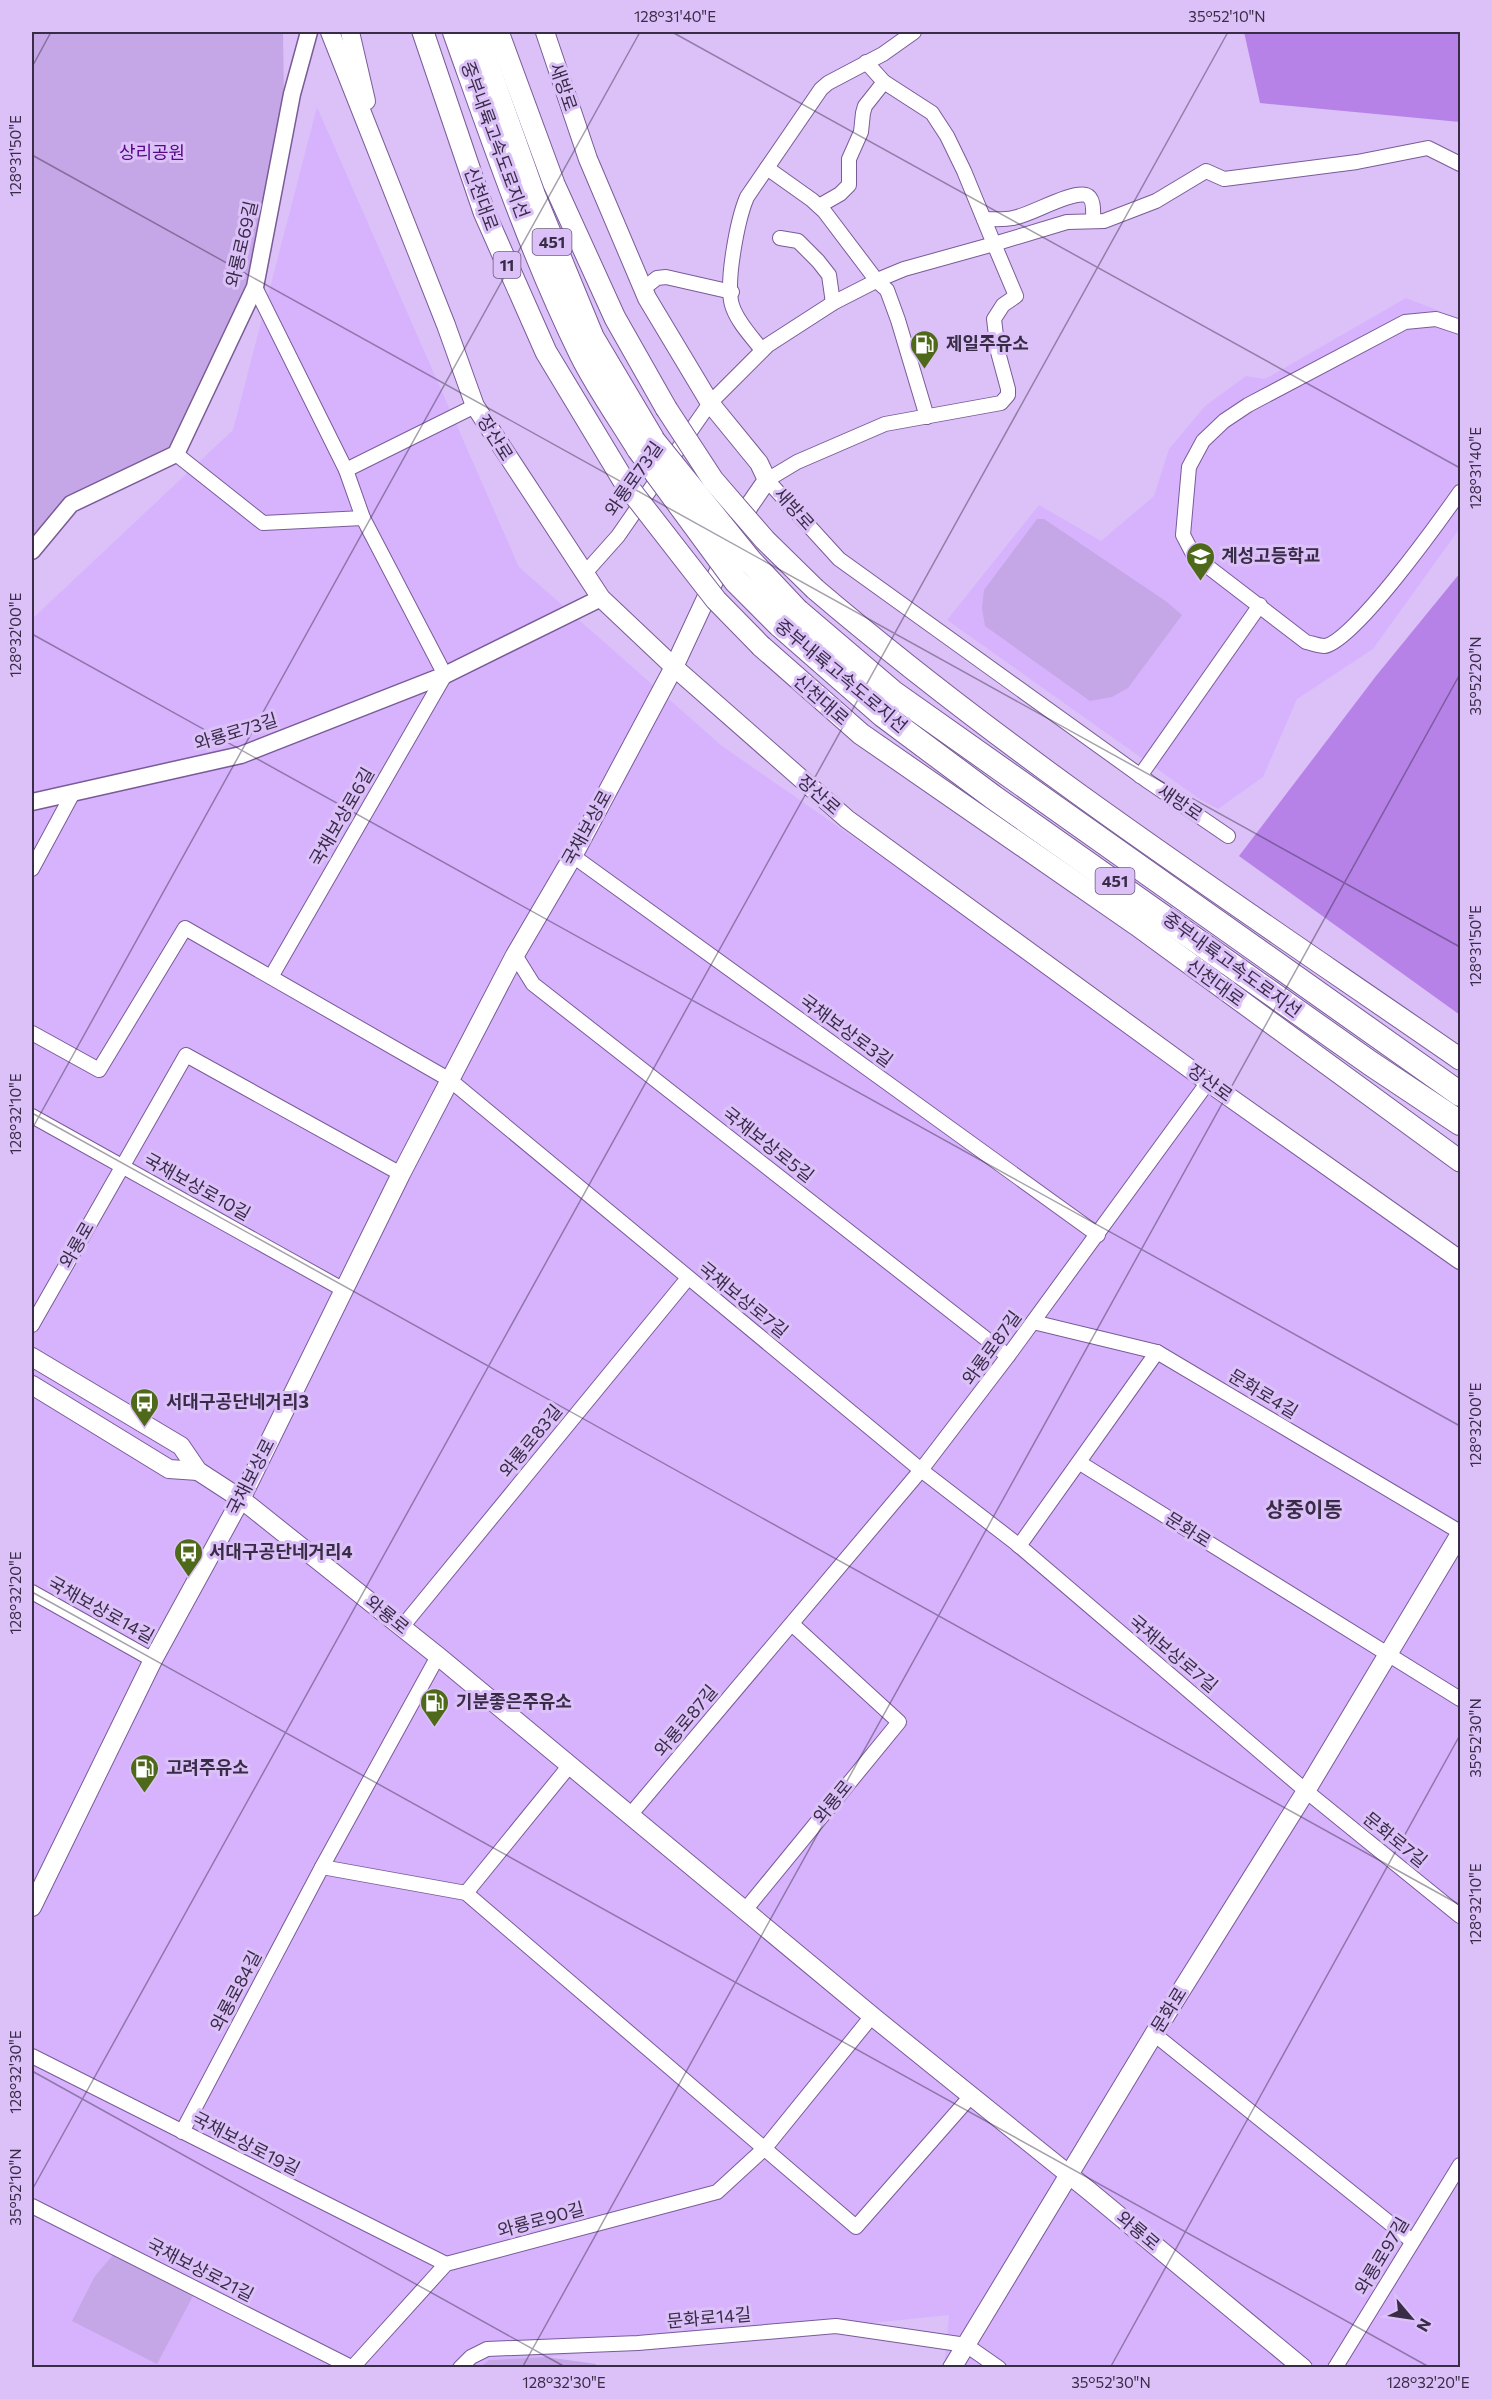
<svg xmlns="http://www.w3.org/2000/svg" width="1492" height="2399" font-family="Commissioner,'Noto Sans KR',sans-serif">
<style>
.built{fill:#d7b3fe}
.green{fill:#c5a6e6}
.forest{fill:#b682e8}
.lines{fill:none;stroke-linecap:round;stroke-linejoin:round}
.minor-casing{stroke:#7a5b98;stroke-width:16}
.tertiary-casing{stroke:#7a5b98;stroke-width:19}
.secondary-casing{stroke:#7a5b98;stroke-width:20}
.trunk-casing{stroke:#7a5b98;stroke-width:23}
.motorway-casing{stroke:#7a5b98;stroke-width:26}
.minor{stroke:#fff;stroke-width:14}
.tertiary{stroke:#fff;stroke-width:16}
.secondary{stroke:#fff;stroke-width:18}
.trunk{stroke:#fff;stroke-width:21}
.motorway{stroke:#fff;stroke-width:24}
.trunk-bridge-casing{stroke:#7a5b98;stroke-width:23;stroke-linecap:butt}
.motorway-bridge-casing{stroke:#7a5b98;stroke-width:26;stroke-linecap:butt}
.trunk-bridge{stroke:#fff;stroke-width:21}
.motorway-bridge{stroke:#fff;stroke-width:24}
.ticks{fill:none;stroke:#392c47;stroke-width:1.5;stroke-opacity:0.45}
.labels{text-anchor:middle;stroke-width:6;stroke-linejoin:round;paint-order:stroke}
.shield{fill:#dbc1f8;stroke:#6a597c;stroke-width:1.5}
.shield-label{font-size:16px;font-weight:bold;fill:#392c47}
.street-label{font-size:18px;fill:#392c47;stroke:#dbc1f8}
.park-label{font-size:18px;fill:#560686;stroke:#dbc1f8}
.poi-label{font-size:18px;font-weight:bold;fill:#392c47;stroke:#dbc1f8;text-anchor:start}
.quarter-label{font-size:21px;font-weight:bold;fill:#392c47;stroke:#dbc1f8}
.neatline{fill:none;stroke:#392c47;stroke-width:2}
.ticks-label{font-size:15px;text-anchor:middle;fill:#392c47}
</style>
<rect width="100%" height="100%" fill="#dbc1f8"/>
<g class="built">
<path d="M317 107 519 567 722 746 1460 1259V2367H944L949 2315 546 2357 489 2360 480 2367 32 2368V619L233 430Z"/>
<path d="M1406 298 1460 319V528L1373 649 1297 699 1263 777 1218 809 1198 798 947 620 1039 505 1101 541 1154 496 1169 449 1205 406 1246 376 1265 379Z"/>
</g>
<g class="green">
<path d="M32 32H283L284 100 250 284 170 451 66 499 32 540Z"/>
<path d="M1037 519H1044L1167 602 1182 615 1128 688 1112 697 1090 701 985 626 982 608 984 590Z"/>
<path d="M114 2254 193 2296 157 2364 72 2321 95 2276Z"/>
<path d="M546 2357 596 2364V2367H480L489 2360Z"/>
</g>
<g class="forest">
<path d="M1244 32H1460V122L1260 103Z"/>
<path d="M1460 573V1015L1239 856 1376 676Z"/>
</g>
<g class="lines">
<defs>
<g id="minor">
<path d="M767 168 812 200 824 211 877 281 887 290 898 320 927 417"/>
<path d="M819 206 840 194 849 185V159L861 132 863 113 865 106 884 82"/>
<path d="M984 219C994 219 1004 220 1013 218 1031 215 1070 191 1086 195 1095 198 1093 214 1093 221"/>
<path d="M780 238 798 241 818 261 829 275 833 303"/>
<path d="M255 287 346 470 363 518 445 675 271 977"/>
<path d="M643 289 657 278 666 277 732 292"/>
<path d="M1460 327 1436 319 1405 322 1248 405 1224 421 1203 441 1189 467 1183 535 1194 556 1306 642C1311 643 1319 646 1324 646 1352 644 1441 519 1460 492"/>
<path d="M762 350C752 337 739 324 733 308 724 286 738 218 747 197L821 89 828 83 883 54 914 32"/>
<path d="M176 454 263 523 363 518"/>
<path d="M346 470 475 406"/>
<path d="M585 573 618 536 710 403 768 345 833 303 880 279 904 269 994 244 964 171 947 136 932 113 884 82 866 62"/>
<path d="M1140 776 1260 605"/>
<path d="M1228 836 1149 782 839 559 767 480 797 462 885 424 1001 403 1008 395V389L998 352 994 319 1003 305 1016 296 994 244 1067 222 1104 221 1156 201 1206 171 1224 179 1357 162 1428 148 1460 164"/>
<path d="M573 856 1098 1235"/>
<path d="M32 869 73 793"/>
<path d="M515 955 533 984 1008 1356"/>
<path d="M32 1033 99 1070 185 928 450 1080 921 1470 1017 1544 1306 1791 1460 1916"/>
<path d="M32 1116 344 1290"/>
<path d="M1033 1322 1157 1352 1460 1532"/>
<path d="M32 1325 186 1055 401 1174"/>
<path d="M1080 1463 1460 1699"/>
<path d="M1017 1544 1019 1546 1157 1352"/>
<path d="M32 1592 153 1660"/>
<path d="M402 1627 688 1278"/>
<path d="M631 1814 921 1470 1008 1356 1208 1082"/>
<path d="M322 1867 466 1893 856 2227 971 2096"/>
<path d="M466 1893 570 1765"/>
<path d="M746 1909 899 1722 792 1624"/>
<path d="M1154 2034 1412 2241"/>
<path d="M32 2056 446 2264"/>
<path d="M182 2132 322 1867 438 1656"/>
<path d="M32 2206 353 2368"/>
<path d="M352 2368 446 2264 717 2192 765 2148 872 2016"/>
<path d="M460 2368 471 2357 487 2349 638 2343 836 2326 966 2345 999 2368"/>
<path d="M1335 2368 1460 2165"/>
</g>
<g id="tertiary">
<path d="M32 551 71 504 176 454 255 287 292 94 309 32"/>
<path d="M32 802 241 755 445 675 601 598"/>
</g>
<g id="secondary">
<path d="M330 32 446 325 475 406 601 598 674 667 847 819 1208 1082 1460 1260"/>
<path d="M350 32 366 101"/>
<path d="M32 1357 181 1446 198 1471 241 1499 438 1656 877 2020 1088 2190 1303 2368"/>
<path d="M32 1385 169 1469 198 1471"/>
<path d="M32 1907 153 1660 241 1499 401 1174 515 955 573 856 674 667 749 506 767 480 759 463 710 403 647 298 588 159 545 32"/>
<path d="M952 2368 1154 2034 1306 1791 1460 1534"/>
</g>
<g id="trunk">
<path d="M423 32 484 212 546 352 625 483"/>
<path d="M498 32 554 184 615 318 666 408"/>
<path d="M815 589C1018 762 1242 908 1460 1059"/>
<path d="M761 646 861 734 1137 925 1460 1161"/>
</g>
<g id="motorway">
<path d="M455 32C494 141 531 251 582 355 598 387 620 418 639 449"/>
<path d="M475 32 533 195 592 338 652 439"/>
<path d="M797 611 892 692 1460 1094"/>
<path d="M780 625 883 715 993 797 1370 1063 1460 1123"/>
</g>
</defs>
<use href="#minor" class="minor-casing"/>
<use href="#tertiary" class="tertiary-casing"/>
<use href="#secondary" class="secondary-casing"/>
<use href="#trunk" class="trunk-casing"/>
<use href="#motorway" class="motorway-casing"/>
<use href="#minor" class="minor"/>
<use href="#tertiary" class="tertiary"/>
<use href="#secondary" class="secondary"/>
<use href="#trunk" class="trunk"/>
<use href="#motorway" class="motorway"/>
<defs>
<g id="trunk-bridge">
<path d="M666 408 713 480 765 540 815 589"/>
<path d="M625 483 716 600 761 646"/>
</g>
<g id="motorway-bridge">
<path d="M653 441 750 561 797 611"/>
<path d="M639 449 736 581 780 625"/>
</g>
</defs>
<use href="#trunk-bridge" class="trunk-bridge-casing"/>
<use href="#motorway-bridge" class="motorway-bridge-casing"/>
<use href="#trunk-bridge" class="trunk-bridge"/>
<use href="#motorway-bridge" class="motorway-bridge"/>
</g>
<path class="ticks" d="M672 32 1460 468M32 67 51 32M32 155 1460 947M32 634 1460 1426M32 1113 1460 1905M32 1129 640 32M32 1592 1431 2368M32 2071 567 2368M32 2190 1228 32M522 2368 1460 674M1110 2368 1460 1735"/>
<defs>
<symbol id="fuel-pin" viewBox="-11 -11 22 30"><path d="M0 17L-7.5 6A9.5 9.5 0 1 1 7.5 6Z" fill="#4f691b" stroke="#dbc1f8"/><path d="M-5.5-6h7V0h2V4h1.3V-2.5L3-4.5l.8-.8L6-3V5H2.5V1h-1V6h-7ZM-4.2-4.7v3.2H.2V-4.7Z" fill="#fff"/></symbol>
<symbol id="school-pin" viewBox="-11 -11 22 30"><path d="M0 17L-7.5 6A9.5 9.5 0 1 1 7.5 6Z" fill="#4f691b" stroke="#dbc1f8"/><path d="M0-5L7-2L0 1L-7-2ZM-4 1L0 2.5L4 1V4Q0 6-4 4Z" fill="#fff"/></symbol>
<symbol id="bus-pin" viewBox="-11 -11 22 30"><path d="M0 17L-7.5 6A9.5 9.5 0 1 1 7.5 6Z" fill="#4f691b" stroke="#dbc1f8"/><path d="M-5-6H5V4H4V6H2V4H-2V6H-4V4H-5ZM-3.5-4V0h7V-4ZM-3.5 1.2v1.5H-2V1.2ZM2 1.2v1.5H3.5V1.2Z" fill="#fff"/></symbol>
</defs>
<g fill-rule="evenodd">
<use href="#fuel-pin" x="908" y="328" width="33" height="45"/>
<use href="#school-pin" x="1184" y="540" width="33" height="45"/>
<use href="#bus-pin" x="128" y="1386" width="33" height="45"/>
<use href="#bus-pin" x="172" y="1536" width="33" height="45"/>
<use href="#fuel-pin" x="418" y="1686" width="33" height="45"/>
<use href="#fuel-pin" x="128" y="1752" width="33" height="45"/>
</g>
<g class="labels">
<g class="shield">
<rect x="532.5" y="229" width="39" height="26" rx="4.5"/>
<rect x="493.5" y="252" width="27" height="26" rx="4.5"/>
<rect x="1095.5" y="868" width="39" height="26" rx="4.5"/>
</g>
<g class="shield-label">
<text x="552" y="248">451</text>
<text x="507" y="271">11</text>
<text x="1115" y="887">451</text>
</g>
<g class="street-label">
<text transform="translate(563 87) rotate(71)" y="6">새방로</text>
<text transform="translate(495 140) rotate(70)" y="6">중부내륙고속도로지선</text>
<text transform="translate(481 199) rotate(70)" y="6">신천대로</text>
<text transform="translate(242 244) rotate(-77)" y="6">와룡로69길</text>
<text transform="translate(495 438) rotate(58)" y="6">장산로</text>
<text transform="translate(634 479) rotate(-55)" y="6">와룡로73길</text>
<text transform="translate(794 509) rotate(48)" y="6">새방로</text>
<text transform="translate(841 676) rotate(40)" y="6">중부내륙고속도로지선</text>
<text transform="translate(821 700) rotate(41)" y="6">신천대로</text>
<text transform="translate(236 732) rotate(-17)" y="6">와룡로73길</text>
<text transform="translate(819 795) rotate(41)" y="6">장산로</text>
<text transform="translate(1180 803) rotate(34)" y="6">새방로</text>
<text transform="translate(342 817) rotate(-60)" y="6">국채보상로6길</text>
<text transform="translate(587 828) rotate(-61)" y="6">국채보상로</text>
<text transform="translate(1232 965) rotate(36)" y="6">중부내륙고속도로지선</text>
<text transform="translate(1215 983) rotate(36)" y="6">신천대로</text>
<text transform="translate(846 1031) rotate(36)" y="6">국채보상로3길</text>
<text transform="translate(1210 1083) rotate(36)" y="6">장산로</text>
<text transform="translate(768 1145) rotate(38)" y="6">국채보상로5길</text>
<text transform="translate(197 1187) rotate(29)" y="6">국채보상로10길</text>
<text transform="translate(77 1245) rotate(-60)" y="6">와룡로</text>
<text transform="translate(743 1300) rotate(39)" y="6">국채보상로7길</text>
<text transform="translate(992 1348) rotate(-54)" y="6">와룡로87길</text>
<text transform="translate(1263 1394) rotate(31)" y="6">문화로4길</text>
<text transform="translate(531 1441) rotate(-51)" y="6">와룡로83길</text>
<text transform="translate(251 1477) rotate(-63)" y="6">국채보상로</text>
<text transform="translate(1188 1530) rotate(32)" y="6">문화로</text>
<text transform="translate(101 1610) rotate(29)" y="6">국채보상로14길</text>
<text transform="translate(387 1615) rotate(39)" y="6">와룡로</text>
<text transform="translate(1173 1654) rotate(40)" y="6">국채보상로7길</text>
<text transform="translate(686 1721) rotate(-50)" y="6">와룡로87길</text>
<text transform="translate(833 1802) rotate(-51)" y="6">와룡로</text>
<text transform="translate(1395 1840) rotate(39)" y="6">문화로7길</text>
<text transform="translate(236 1991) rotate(-62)" y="6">와룡로84길</text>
<text transform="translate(1169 2010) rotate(-58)" y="6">문화로</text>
<text transform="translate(246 2144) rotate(27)" y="6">국채보상로19길</text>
<text transform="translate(541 2220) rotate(-15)" y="6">와룡로90길</text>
<text transform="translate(1138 2231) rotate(40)" y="6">와룡로</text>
<text transform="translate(1382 2256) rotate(-59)" y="6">와룡로97길</text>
<text transform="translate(200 2270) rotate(27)" y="6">국채보상로21길</text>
<text transform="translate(709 2318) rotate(-5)" y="6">문화로14길</text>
</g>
<g class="park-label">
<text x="152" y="159">상리공원</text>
</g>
<g class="poi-label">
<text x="946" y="350">제일주유소</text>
<text x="1221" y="562">계성고등학교</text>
<text x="166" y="1408">서대구공단네거리3</text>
<text x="209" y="1558">서대구공단네거리4</text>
<text x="456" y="1708">기분좋은주유소</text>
<text x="166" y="1774">고려주유소</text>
</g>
<g class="quarter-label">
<text x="1304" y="1517">상중이동</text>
</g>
</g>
<rect width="1492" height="2399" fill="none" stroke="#dbc1f8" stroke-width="66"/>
<g transform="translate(1411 2318) rotate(119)" stroke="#dbc1f8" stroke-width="4.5" paint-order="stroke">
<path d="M0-4.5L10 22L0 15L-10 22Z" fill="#392c47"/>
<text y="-9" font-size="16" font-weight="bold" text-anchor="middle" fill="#392c47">N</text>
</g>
<rect x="33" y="33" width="1426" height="2333" class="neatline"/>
<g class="ticks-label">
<text x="675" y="22">128°31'40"E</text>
<text x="1227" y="22">35°52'10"N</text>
<text transform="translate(16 156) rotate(-90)" y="5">128°31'50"E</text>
<text transform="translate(1476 468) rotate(-90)" y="5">128°31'40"E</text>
<text transform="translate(16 635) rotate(-90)" y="5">128°32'00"E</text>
<text transform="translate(1476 676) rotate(-90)" y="5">35°52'20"N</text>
<text transform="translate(1476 946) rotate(-90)" y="5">128°31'50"E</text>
<text transform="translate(16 1114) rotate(-90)" y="5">128°32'10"E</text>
<text transform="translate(1476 1425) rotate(-90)" y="5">128°32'00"E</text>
<text transform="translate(16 1593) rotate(-90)" y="5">128°32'20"E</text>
<text transform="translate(1476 1738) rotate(-90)" y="5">35°52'30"N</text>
<text transform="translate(1476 1904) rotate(-90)" y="5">128°32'10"E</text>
<text transform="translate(16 2072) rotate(-90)" y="5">128°32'30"E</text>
<text transform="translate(16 2187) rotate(-90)" y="5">35°52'10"N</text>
<text x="564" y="2388">128°32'30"E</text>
<text x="1111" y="2388">35°52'30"N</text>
<text x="1428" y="2388">128°32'20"E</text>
</g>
</svg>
